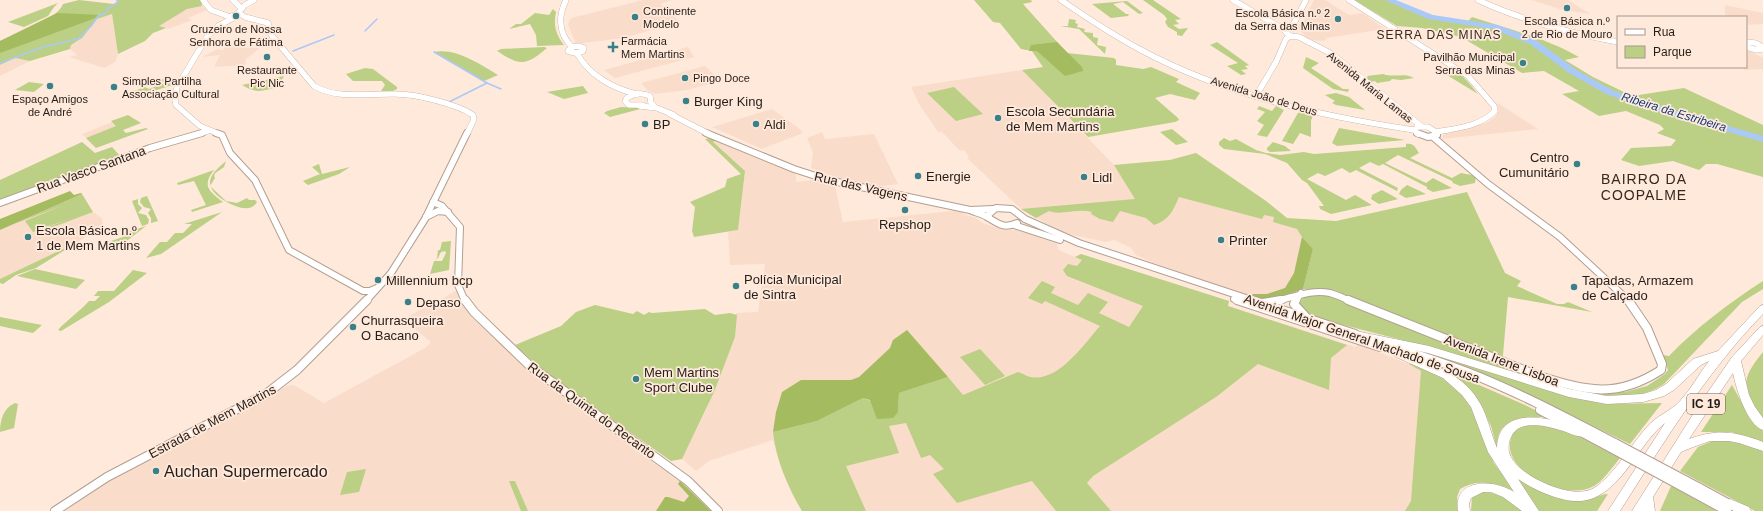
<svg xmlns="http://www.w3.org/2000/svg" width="1763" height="511" font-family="Helvetica,sans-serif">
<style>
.built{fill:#f9ddca}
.green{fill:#bbcf85}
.forest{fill:#a4bb60}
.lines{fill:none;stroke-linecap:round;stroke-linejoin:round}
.stream{stroke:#abc9f6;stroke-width:1.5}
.river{fill:#abc9f6;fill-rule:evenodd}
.tertiary-far2-casing{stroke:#b39f91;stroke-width:6}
.tertiary-far1-casing{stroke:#b39f91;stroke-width:8}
.tertiary-casing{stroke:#b39f91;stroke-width:10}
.trunk-casing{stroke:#b39f91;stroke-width:1}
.tertiary-far2{stroke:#fff;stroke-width:5.5}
.tertiary-far1{stroke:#fff;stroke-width:6}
.tertiary{stroke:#fff;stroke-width:8}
.trunk{fill:#fff;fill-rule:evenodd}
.tertiary-bridge-casing{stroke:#b39f91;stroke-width:10;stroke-linecap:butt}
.tertiary-bridge{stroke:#fff;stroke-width:8}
.poi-dot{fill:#398089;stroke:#ffe9db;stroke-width:1.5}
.labels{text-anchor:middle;stroke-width:3.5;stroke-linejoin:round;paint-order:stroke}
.far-poi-label{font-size:11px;fill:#251d18;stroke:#ffe9db;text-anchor:start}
.far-street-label{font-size:11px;fill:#251d18;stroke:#ffe9db}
.far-neighbourhood-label{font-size:12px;letter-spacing:1px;fill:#37271c;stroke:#ffe9db}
.far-water-label{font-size:12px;font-style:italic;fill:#0f3a7a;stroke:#ffe9db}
.shield{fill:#ffe9db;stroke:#665a52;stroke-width:1}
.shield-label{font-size:12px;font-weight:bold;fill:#251d18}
.poi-label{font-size:13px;fill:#251d18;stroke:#ffe9db;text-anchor:start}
.street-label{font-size:13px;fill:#251d18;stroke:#ffe9db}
.neighbourhood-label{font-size:14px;letter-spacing:1px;fill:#37271c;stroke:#ffe9db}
.near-poi-label{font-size:16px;fill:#251d18;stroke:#ffe9db;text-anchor:start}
</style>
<rect width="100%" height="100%" fill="#ffe9db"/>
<g class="built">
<path d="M643 0H672L660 4 680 22 623 38 576 44 568 24 571 18Z"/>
<path d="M1314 0H1325L1349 15 1362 13 1385 29 1326 38V40L1322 41 1313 40 1307 38 1297 27 1300 24 1303 23Z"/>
<path d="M1531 0H1568L1590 14 1563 10Z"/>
<path d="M1725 5 1763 13V24L1746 25V17H1730L1725 14Z"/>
<path d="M202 6 207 10 188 18 192 20 168 29 158 26 187 9Z"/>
<path d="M112 14 118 54 115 62 104 68 69 57 77 55 70 49 71 45 82 38 97 19Z"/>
<path d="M225 47H228L260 48 246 59 245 65 214 67 220 55 202 57 220 48 219 50H223Z"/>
<path d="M688 47 694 57 615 78 604 70Z"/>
<path d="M1746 49 1763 58V69L1745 70 1742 67H1746Z"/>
<path d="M15 58 30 61 0 76V65Z"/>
<path d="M705 66 721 81 687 90 656 94 647 90 641 83Z"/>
<path d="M1022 70 1114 165 1170 160 1196 153 1266 201 1301 230 1313 249 1303 289 1258 299 1151 262 1136 255 1131 248 1114 240 1106 242 1063 233 1021 209 967 158 969 157 964 150 960 151 942 132H938L919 104 911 87Z"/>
<path d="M1498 103 1538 129 1442 139 1444 134 1448 132 1486 123 1495 117 1499 110 1497 105Z"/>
<path d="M772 109 800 129 803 133 762 149 712 127Z"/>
<path d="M112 122 117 126 86 138 82 134Z"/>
<path d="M822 132 825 139 874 134 898 184 883 186 873 185 837 178 811 168 813 153 807 138Z"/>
<path d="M717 140 796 174V182L813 180 835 186 843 222 953 211 963 212V214L976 218 982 223 1005 230H1022L1057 244 1059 250 1075 257 1081 254 1229 301 1228 306 1349 345H1351L1355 347 1358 344 1409 364 1421 371V426L1411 501 1409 507 1405 511H802L793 496 780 465 773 440 709 461 696 471 682 459 706 410 735 337 736 313 758 312 765 264 730 265 728 232 738 230 745 172 713 142Z"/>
<path d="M67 201 76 218 93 212 102 218 103 224 70 248 0 280V230Z"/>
<path d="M456 291 544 372 640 439 631 447 684 484 711 511H65L98 487 287 386 294 385 324 403 425 348 431 342 403 319Z"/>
</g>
<g class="green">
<path d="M79 0 114 4 117 2 116 0H201L202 6 187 9 159 26 166 28 153 33 145 41 118 54 112 14 97 19 82 38 71 45 70 49 30 61 15 58 0 65V41C17 33 56 21 63 4Z"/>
<path d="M974 0H1031L1032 2 1023 4 1067 53 1114 58 1116 60V65L1143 69 1151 67 1179 79 1176 82 1200 93 1195 100 1170 94 1155 98 1178 118 1179 120 1175 122 1088 137 1022 70 1043 67 1032 51 1021 49 1000 23 993 22Z"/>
<path d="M1143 0H1153L1181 19 1175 20 1179 24 1173 25 1179 29 1188 28 1182 36 1177 35V32L1168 27 1165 22 1167 19 1164 15Z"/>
<path d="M1354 0H1393L1435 17 1466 23 1472 17C1508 29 1546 38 1579 57L1565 60 1593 77 1632 96 1684 88 1763 125V177L1717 164H1706L1699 170 1673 161 1639 166 1621 160 1631 148 1671 146 1676 140 1657 133 1664 129 1660 125 1626 111 1599 116 1562 94 1579 91 1544 71 1522 73 1461 37 1422 28 1397 26Z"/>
<path d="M1127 1 1143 13 1139 14 1123 2 1113 4 1126 14H1129L1128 16 1111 18 1092 4Z"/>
<path d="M58 3 54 7 48 16 24 27 8 22Z"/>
<path d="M553 9 556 12C553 25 556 35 564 45L537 46 536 35 530 24 509 29 516 24H521L535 13 549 15Z"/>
<path d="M1069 19 1076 20 1075 23 1078 24 1077 27 1085 29 1084 32 1093 33V37L1098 38 1097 45 1106 47 1105 54 1079 29 1060 26H1068Z"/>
<path d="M1217 42 1249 65 1245 66 1248 69 1241 70 1246 74 1241 75 1227 66 1238 63 1210 45Z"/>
<path d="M544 47 547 48C526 66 520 66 497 51L501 49Z"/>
<path d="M434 52C457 48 479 64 498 75L484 81Z"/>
<path d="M1306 57 1319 63 1311 68 1343 89H1349L1348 92 1333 89 1303 68Z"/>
<path d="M1445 67C1459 69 1470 84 1478 94L1437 69Z"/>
<path d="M365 68 373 69 397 87V89L391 92 381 91 385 85 382 81H353L346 74Z"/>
<path d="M1383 74C1393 78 1404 72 1414 78L1401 80 1392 79 1390 81 1377 83 1375 81 1371 82 1366 78 1368 77 1367 76Z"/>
<path d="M284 76 278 87C261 91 257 94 242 85Z"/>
<path d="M169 77 175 80 173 85 140 95 134 91 145 87 149 89 165 83 161 80Z"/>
<path d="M29 82 44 84 34 92 15 90Z"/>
<path d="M583 86 588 93 564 99 547 92Z"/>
<path d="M954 87 983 114 956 121 927 93Z"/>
<path d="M1336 93 1349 97 1365 110 1336 105 1332 103 1335 101 1325 95Z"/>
<path d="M1259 106 1272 111 1276 106 1284 110 1267 137 1257 135 1264 125 1257 121 1265 112 1257 109Z"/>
<path d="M621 107 644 108 610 117 604 113 607 111Z"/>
<path d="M1302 112 1313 115 1311 121V137L1300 133 1293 144 1282 141 1298 113Z"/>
<path d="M128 115 141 123 123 130 126 133 146 128 148 129 96 148 86 138 116 126 111 121Z"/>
<path d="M1339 128 1405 140 1337 146 1332 143Z"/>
<path d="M1172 129 1188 142 1176 145 1160 132Z"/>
<path d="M710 138 717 140 713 142 745 171 738 230 694 237 692 231 695 207 690 202 725 187 727 179 741 174 705 139Z"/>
<path d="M1224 138 1230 141 1236 139 1256 150 1266 153 1280 155 1304 152 1314 154 1406 147V144C1414 143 1415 147 1419 153L1410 158 1452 178 1461 173 1476 176 1475 183 1460 186 1453 183 1452 181 1398 155 1385 163 1426 183 1433 178 1452 188 1433 192 1427 189V187L1383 164 1379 166 1370 162 1359 168 1398 188 1397 191 1356 170 1350 173 1342 168 1325 176 1318 173 1307 179 1346 200 1355 195 1372 205 1331 214 1320 209 1319 206H1324L1307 183 1302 180 1287 163 1265 154 1224 149 1219 145V142Z"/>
<path d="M82 142 95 153 112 147 120 156 0 200V180Z"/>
<path d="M1273 142 1285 146 1291 151 1270 152 1267 150V148Z"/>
<path d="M1196 153 1266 201 1287 218 1336 221 1467 192 1505 273 1521 281 1517 286 1557 304H1564L1568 302 1592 312 1508 297 1503 355 1501 357 1333 290 1303 289 1313 249 1302 237 1297 229 1273 222 1274 217 1264 215 1262 219 1179 197C1173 211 1169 220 1154 225L1146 218 1120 211 1113 222 1100 219 1091 214 1092 212C1077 208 1060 216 1049 211L1036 218 1021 209 1135 199 1114 165 1170 160Z"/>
<path d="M226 161 224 167 214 174H215L214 176 215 178 210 186 226 201 237 203 247 198 249 200H255L257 202C249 216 227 203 218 196 202 182 213 172 226 161Z"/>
<path d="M319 164 322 174 350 167 339 174 308 185 303 181 320 174 312 167Z"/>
<path d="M214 170C201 186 210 192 223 202L192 212 191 210 206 205 194 181 178 185 177 183Z"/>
<path d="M1407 185 1426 194 1406 198 1399 194 1401 190Z"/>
<path d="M1382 190 1398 199 1379 204 1371 199 1372 195Z"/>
<path d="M82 194 93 212 37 233 36 232 74 217 33 232 25 221 64 205 14 224Z"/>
<path d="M147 196 158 221 151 223V218L148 213 151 209 144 207 140 202 141 198Z"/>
<path d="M138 199V204L142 208 138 213 146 215 149 220 148 224 142 226 132 201Z"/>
<path d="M222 212 161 254 146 258 160 242H167L175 233H183L192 224H184Z"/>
<path d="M146 226 115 250 111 241 129 235 128 232Z"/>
<path d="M451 241 449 270 430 274 434 261H442L446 253 445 251 441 252 438 258 435 260 437 258 438 250H440L442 242Z"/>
<path d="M63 249 65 250 36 268 16 275 3 284 0 283V279Z"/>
<path d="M1081 254 1229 301 1228 306 1347 345 1331 358 1329 390 1258 364 1216 397 1093 476 1087 483 1111 511H1056L1032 481 957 503 933 474 944 469 930 455 921 458 906 423 889 426 899 453 846 466 866 511H802C788 487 776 460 773 432L817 421 863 398 898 412 899 393 948 377 963 395 1018 372C1022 373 1026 376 1030 377 1058 383 1084 344 1100 326L1045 301 1042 304 1028 298 1042 281 1055 287 1051 293 1078 305 1088 293 1108 302 1099 313 1129 327 1143 306 1067 276 1063 270 1068 264 1077 266 1082 260 1075 257Z"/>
<path d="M35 269 85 280 76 289 17 276Z"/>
<path d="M133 270 147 273 109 302 61 331 58 330C68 319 79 312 89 301H95L100 296H94L98 291H114Z"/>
<path d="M1763 281V289L1742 302 1664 384C1659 387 1654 390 1648 392 1595 410 1486 362 1431 348 1393 337 1354 328 1316 318L1303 311 1299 306C1302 292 1317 295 1328 294L1539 378 1610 392H1625L1647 386 1665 374 1668 370 1663 355 1669 356C1697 327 1729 303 1763 281Z"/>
<path d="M595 305 633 314 637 311 644 315 649 312 652 313 705 309 715 315 730 313 737 315 735 337 714 392 682 459 671 461 544 372 515 345 561 326 576 312Z"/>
<path d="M0 317 42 325 33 333 0 326Z"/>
<path d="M1414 348 1560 394 1606 404 1662 403 1630 444 1556 408Z"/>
<path d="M980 349 1005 376 985 385 960 357Z"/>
<path d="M1763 352V419C1742 389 1739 381 1763 352Z"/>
<path d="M1413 362 1440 374 1456 386 1473 409 1494 463 1517 494C1498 484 1479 477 1460 489L1457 497 1459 511H1405L1411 501 1421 371 1409 364Z"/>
<path d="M1456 375 1525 405 1545 415 1547 417C1524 417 1491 419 1499 451 1501 457 1507 467 1512 471 1516 474 1580 500 1584 500 1593 500 1600 494 1608 494L1597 511H1538L1499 456 1491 426 1478 401 1469 389 1455 377Z"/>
<path d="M1732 385 1748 414 1763 431V443L1731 432H1701Z"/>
<path d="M15 403 18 404 14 428 0 432C0 421 3 408 15 403Z"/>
<path d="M1544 425 1570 432 1620 458C1612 467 1603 482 1592 487 1562 502 1488 466 1516 429L1524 426Z"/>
<path d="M1715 440 1738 441 1763 451V511H1755L1680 471 1698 447Z"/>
<path d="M366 469 359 492 340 495 347 472Z"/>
<path d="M509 481H515L528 511H521Z"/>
<path d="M1671 486 1717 511H1660Z"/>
<path d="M1482 492C1502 493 1509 499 1524 511H1471L1472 497Z"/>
</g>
<g class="forest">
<path d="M57 13 100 15 93 19 0 53V41Z"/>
<path d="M1057 42 1082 67 1083 71 1065 76 1037 51H1029L1031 45Z"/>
<path d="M70 191 74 195 81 193 82 194 0 230V219Z"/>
<path d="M1302 237 1313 249 1303 289C1278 298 1272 303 1245 294H1267L1285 288 1294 273Z"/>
<path d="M907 330 948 377 899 393 898 412 893 418 877 419 870 400 863 398 817 421 773 432 776 412 782 392 801 380H851L859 377 890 348 893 340Z"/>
<path d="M680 481 711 511H656L665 497H668L684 502 689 496 678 484Z"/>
</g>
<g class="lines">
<g class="stream">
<path d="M365 31 377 19"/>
<path d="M293 51 334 35"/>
<path d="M434 52 487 83 449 102"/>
<path d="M0 63 43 47 78 39 92 25 98 16 106 13 107 9 118 2 117 0"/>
<path d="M487 83 501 89"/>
</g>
<path class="river" d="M1385 0H1396L1433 15 1498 25 1536 40 1575 69 1612 90 1642 101 1763 136V142L1636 105 1606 94 1569 73 1530 44 1493 29 1428 19Z"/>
<defs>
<g id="tertiary-far2">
<path d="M203 0 211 10 233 18"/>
<path d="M233 0 241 8"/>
<path d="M566 0C558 17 558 33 572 47"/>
<path d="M1061 0C1087 18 1113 35 1141 50 1225 95 1320 116 1414 130"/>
<path d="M1233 0 1283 29"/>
<path d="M1349 0 1468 76 1494 106 1495 111C1479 127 1457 128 1436 132"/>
<path d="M1478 0C1523 21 1569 33 1618 42"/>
<path d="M238 13 245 5 254 0"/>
<path d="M229 17 239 13 245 17 268 23 272 36 314 86C339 100 368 93 396 94 415 94 457 104 473 115L474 119 467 134"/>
<path d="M1292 27 1306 0"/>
<path d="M1283 29 1290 36 1299 37 1332 54 1421 126"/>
<path d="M1746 42 1755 43 1763 47"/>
<path d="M579 46 584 48 583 51 575 53 568 51 572 47Z"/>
<path d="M1746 47 1757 50 1763 49"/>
<path d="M577 53C588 75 614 89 637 94"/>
<path d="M1256 96 1276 62 1286 39 1290 36"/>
<path d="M627 98C635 93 642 92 650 96L651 103 655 107"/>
<path d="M627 98 625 101 629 105H643"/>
<path d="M640 106 657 108 674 115"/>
<path d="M670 114 709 134"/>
<path d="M1417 127H1428L1436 132"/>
<path d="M1414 130 1418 134"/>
<path d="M199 134 208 131"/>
<path d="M219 134 200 126 176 105 175 100 177 87 207 37 218 26 233 18"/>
</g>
<g id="tertiary-far1">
<path d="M216 133 222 135 230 153 255 180 289 250 363 291H370L377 288"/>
<path d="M706 133 794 169 828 180 970 210 993 209"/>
<path d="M1417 133 1428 137 1437 135"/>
<path d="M1433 137 1488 184 1560 237 1629 301"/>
<path d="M433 202 442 206 460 227 458 285 465 301"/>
<path d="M0 203 150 148 202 133"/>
<path d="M972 211C977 213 983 214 987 217 999 224 1004 229 1017 223"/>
<path d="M426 217 438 211 448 212"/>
<path d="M989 218 988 215 996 208 1012 209 1025 219 1079 243 1255 301"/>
<path d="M1014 225 1060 240"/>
<path d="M1234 299 1240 301"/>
<path d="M366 301 391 273 425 219 467 133"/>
<path d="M1276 301C1294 297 1312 289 1330 293 1337 295 1344 298 1350 301"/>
<path d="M1296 301 1301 293"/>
</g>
<g id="tertiary">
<path d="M465 300 474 312 530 366 688 481 718 511"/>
<path d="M1237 300 1380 347"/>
<path d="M1252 300 1355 334"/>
<path d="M1296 300 1294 304 1305 316"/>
<path d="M1348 300 1539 376C1587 391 1616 399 1661 370L1662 364 1647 328 1628 300"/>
<path d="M1263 303 1281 300"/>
<path d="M1372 340C1404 350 1436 360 1467 372 1518 392 1567 418 1615 443"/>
<path d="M1540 410 1611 448"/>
<path d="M1698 487 1742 511"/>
<path d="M1694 493 1727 511"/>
<path d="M55 511 107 477 266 394 297 370 367 300"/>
</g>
<g id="trunk">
<path d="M1763 305V314C1706 373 1664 442 1620 511H1608L1665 423C1633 448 1617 510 1566 500 1548 496 1533 489 1518 479L1539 511H1522L1503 497 1491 492H1483L1471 498 1469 504 1470 511H1458C1453 478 1494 479 1514 492L1488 452 1471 407 1462 395 1443 378 1394 356 1393 353 1394 350H1402C1431 364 1465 374 1481 405 1488 418 1491 434 1497 448 1499 400 1559 421 1586 430L1588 433 1586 436C1579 438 1572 434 1566 432 1551 427 1522 418 1512 435 1509 440 1508 446 1509 452 1512 465 1530 476 1540 481 1554 488 1574 495 1590 490 1610 482 1632 443 1647 427 1656 416 1671 411 1680 401 1691 389 1699 374 1709 361L1701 365 1674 390 1664 396 1643 402 1607 404 1569 397 1428 353 1351 336 1347 335 1346 333 1347 331 1351 330 1429 346 1569 389 1607 396 1643 394 1656 390 1666 384 1693 359 1718 351 1760 306Z"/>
<path d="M1763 326V335L1741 361 1749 395 1755 407 1763 418V430C1747 425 1736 388 1733 373L1689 439C1717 429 1735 431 1763 442V451L1739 443 1729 441H1710L1693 447 1681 452 1653 497 1655 511H1632L1697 408 1732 357 1760 327Z"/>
<path d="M1730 499 1749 507 1751 511C1742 511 1729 511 1724 504L1726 501Z"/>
</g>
</defs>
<use href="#tertiary-far2" class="tertiary-far2-casing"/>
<use href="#tertiary-far1" class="tertiary-far1-casing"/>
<use href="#tertiary" class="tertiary-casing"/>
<use href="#trunk" class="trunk-casing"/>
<use href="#tertiary-far2" class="tertiary-far2"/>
<use href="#tertiary-far1" class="tertiary-far1"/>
<use href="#tertiary" class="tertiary"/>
<use href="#trunk" class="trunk"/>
<defs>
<g id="tertiary-bridge">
<path d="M1615 443 1698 487"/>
<path d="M1611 448 1694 493"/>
</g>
</defs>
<use href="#tertiary-bridge" class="tertiary-bridge-casing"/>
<use href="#tertiary-bridge" class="tertiary-bridge"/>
</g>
<g class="poi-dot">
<circle cx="1567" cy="8" r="4"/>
<circle cx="236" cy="16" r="4"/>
<circle cx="635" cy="17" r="4"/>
<circle cx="1338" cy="19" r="4"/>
<path d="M611 41h4v4h4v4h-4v4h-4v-4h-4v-4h4z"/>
<circle cx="267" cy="57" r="4"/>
<circle cx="1523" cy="63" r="4"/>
<circle cx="685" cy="78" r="4"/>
<circle cx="50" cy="86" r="4"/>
<circle cx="114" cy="87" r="4"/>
<circle cx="686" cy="101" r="4"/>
<circle cx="998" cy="118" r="4"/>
<circle cx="645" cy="124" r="4"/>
<circle cx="756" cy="124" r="4"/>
<circle cx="1577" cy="164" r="4"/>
<circle cx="918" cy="176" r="4"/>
<circle cx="1084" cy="177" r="4"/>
<circle cx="905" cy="210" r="4"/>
<circle cx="28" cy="237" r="4"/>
<circle cx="1221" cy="240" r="4"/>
<circle cx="378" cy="280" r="4"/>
<circle cx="736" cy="286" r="4"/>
<circle cx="1574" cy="287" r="4"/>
<circle cx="408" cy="302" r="4"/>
<circle cx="353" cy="327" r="4"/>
<circle cx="636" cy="379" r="4"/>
<circle cx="156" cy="471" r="4"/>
</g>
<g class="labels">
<g class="far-poi-label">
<text x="643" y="15">Continente<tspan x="643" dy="13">Modelo</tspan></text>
<text x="1330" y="17" text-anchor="end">Escola Básica n.º 2<tspan x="1330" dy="13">da Serra das Minas</tspan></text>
<text x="1567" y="25" text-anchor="middle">Escola Básica n.º<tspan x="1567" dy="13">2 de Rio de Mouro</tspan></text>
<text x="236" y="33" text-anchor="middle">Cruzeiro de Nossa<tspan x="236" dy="13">Senhora de Fátima</tspan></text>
<text x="621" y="45">Farmácia<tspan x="621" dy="13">Mem Martins</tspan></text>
<text x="1515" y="61" text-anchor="end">Pavilhão Municipal<tspan x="1515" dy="13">Serra das Minas</tspan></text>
<text x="267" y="74" text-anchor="middle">Restaurante<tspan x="267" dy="13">Pic Nic</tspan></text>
<text x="693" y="82">Pingo Doce</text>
<text x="122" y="85">Simples Partilha<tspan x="122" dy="13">Associação Cultural</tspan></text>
<text x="50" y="103" text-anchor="middle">Espaço Amigos<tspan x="50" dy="13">de André</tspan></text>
</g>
<g class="far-street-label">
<text transform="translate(1370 87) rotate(39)" y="4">Avenida Maria Lamas</text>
<text transform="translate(1264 96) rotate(17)" y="4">Avenida João de Deus</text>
</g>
<g class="far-neighbourhood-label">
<text x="1439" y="39">SERRA DAS MINAS</text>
</g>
<g class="far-water-label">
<text transform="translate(1674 112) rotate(17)" y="4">Ribeira da Estribeira</text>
</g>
<rect class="shield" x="1687" y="394" width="38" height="20" rx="3"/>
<g class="shield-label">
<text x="1706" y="408">IC 19</text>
</g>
<g class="poi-label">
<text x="694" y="106">Burger King</text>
<text x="1006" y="116">Escola Secundária<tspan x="1006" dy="15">de Mem Martins</tspan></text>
<text x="653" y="129">BP</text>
<text x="764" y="129">Aldi</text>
<text x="1569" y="162" text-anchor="end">Centro<tspan x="1569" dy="15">Cumunitário</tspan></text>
<text x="926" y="181">Energie</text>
<text x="1092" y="182">Lidl</text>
<text x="905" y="229" text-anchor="middle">Repshop</text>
<text x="36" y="235">Escola Básica n.º<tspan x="36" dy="15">1 de Mem Martins</tspan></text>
<text x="1229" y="245">Printer</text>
<text x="744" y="284">Polícia Municipal<tspan x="744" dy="15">de Sintra</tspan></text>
<text x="386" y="285">Millennium bcp</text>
<text x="1582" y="285">Tapadas, Armazem<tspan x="1582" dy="15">de Calçado</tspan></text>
<text x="416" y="307">Depaso</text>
<text x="361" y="325">Churrasqueira<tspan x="361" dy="15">O Bacano</tspan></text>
<text x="644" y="377">Mem Martins<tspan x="644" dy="15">Sport Clube</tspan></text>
</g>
<g class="street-label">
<text transform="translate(91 169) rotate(-20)" y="5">Rua Vasco Santana</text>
<text transform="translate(861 186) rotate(13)" y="5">Rua das Vagens</text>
<text transform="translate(1362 338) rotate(19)" y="5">Avenida Major General Machado de Sousa</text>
<text transform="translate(1502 360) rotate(21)" y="5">Avenida Irene Lisboa</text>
<text transform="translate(592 410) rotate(36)" y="5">Rua da Quinta do Recanto</text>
<text transform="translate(212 421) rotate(-28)" y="5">Estrada de Mem Martins</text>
</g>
<g class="neighbourhood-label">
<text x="1644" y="184">BAIRRO DA<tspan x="1644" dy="16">COOPALME</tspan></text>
</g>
<g class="near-poi-label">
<text x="164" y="477">Auchan Supermercado</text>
</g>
</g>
<rect x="1617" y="16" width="130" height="52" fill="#ffe9db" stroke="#a8978d"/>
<rect x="1625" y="29" width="20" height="6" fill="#ffffff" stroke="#a8978d"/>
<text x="1653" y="36" font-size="12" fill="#251d18">Rua</text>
<rect x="1625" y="46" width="20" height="12" fill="#bbcf85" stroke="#a8978d"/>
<text x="1653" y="56" font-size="12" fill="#251d18">Parque</text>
</svg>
